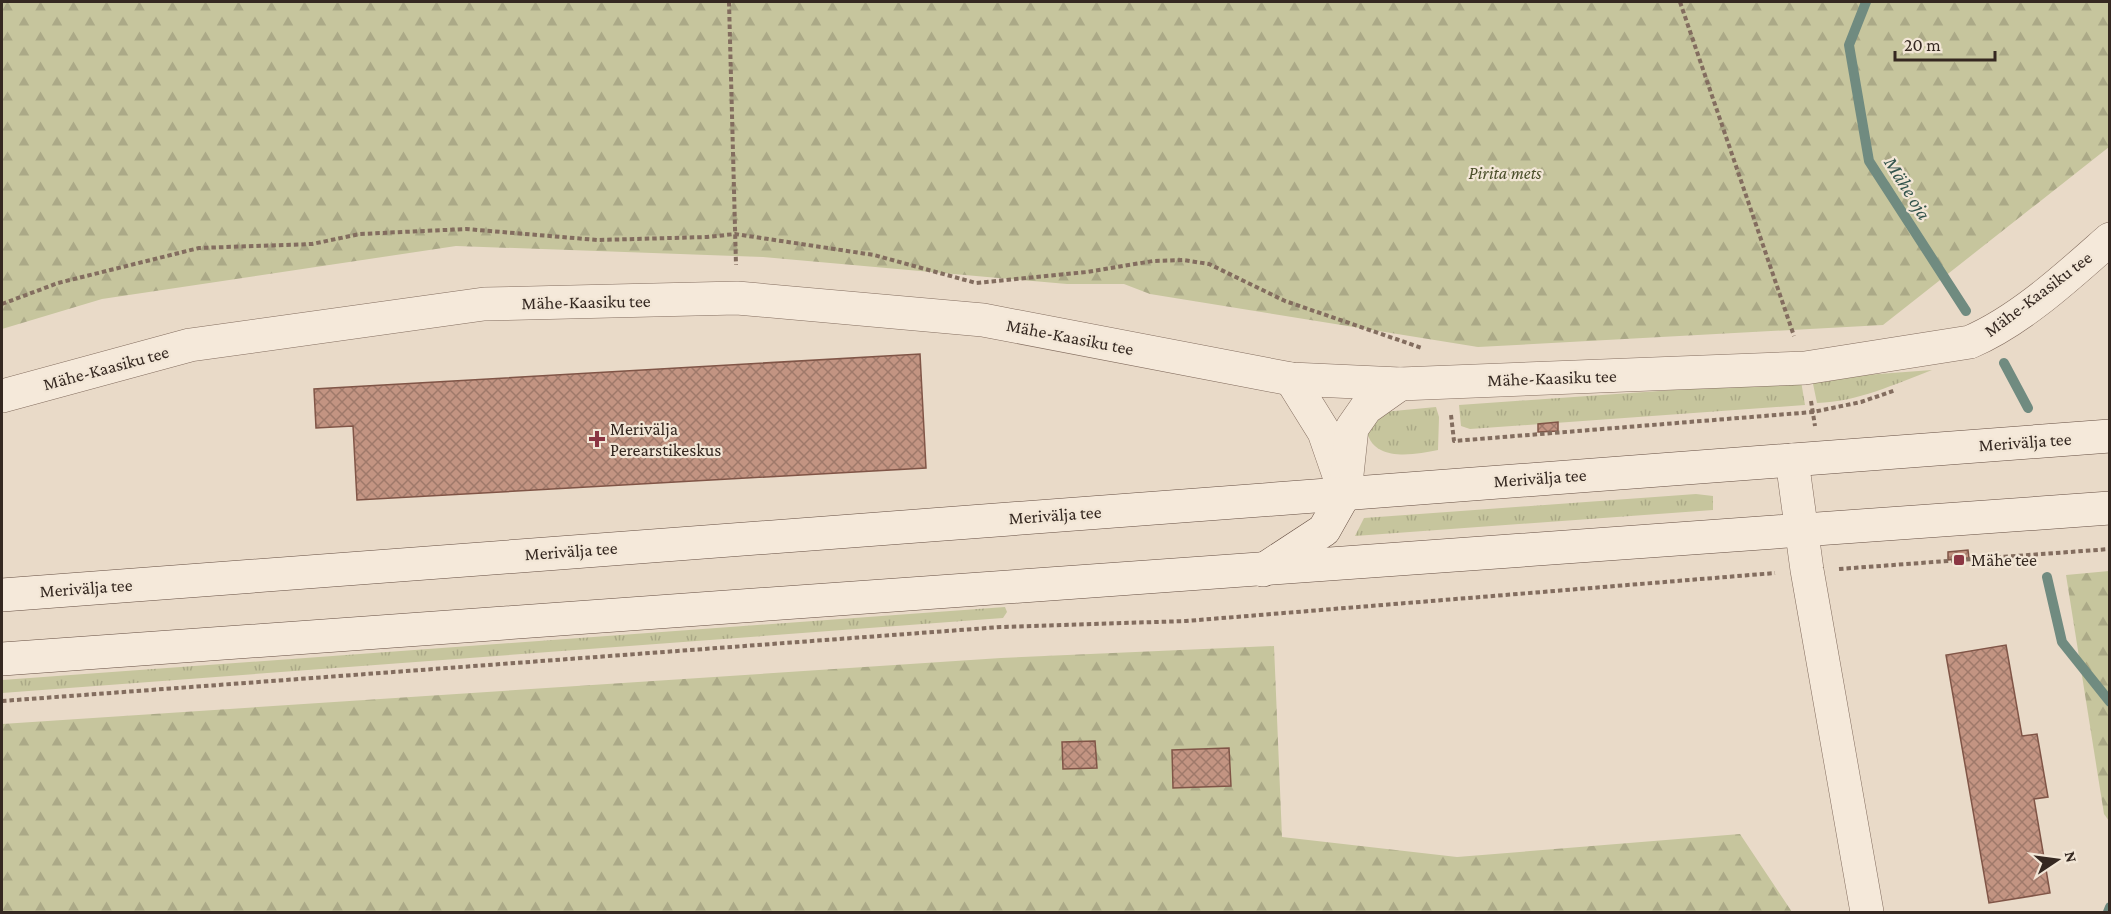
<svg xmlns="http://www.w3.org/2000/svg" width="2111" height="914" font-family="'Crimson Pro',serif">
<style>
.grass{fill:url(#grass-tufts)}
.forest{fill:url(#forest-firs)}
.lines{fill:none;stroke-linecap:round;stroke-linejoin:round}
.stream{stroke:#708b80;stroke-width:10}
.building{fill:url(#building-cross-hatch);stroke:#805547;stroke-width:1.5}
.minor-casing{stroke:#836d5f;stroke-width:34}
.secondary-casing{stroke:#654e42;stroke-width:34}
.path{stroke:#836d5f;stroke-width:4;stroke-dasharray:4.5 3;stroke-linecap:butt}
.minor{stroke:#f5e9da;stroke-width:33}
.secondary{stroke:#f5e9da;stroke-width:33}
.poi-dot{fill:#8b3643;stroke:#f2e6d6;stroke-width:2}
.labels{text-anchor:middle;stroke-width:4.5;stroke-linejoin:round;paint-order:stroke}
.park-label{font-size:18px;font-style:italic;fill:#4b4f2a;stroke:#f2e6d6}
.street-label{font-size:18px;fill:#352821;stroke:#f2e6d6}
.poi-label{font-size:18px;fill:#352821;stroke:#f2e6d6;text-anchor:start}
.water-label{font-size:20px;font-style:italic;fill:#32534c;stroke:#f2e6d6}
</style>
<defs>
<pattern id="grass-tufts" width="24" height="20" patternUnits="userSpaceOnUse" patternTransform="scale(1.5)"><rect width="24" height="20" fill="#c6c59d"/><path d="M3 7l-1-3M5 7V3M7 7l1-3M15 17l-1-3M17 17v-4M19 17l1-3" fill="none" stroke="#aba987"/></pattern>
<pattern id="forest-firs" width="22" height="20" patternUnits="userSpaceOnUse" patternTransform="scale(1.5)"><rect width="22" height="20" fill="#c6c59d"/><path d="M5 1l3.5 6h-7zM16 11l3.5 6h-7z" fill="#aba987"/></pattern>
<pattern id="building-cross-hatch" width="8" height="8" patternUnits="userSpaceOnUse" patternTransform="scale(1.5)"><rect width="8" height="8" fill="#c39482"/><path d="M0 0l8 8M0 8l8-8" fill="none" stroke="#9f796a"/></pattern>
</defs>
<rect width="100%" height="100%" fill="#e9dac8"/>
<g class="grass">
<path d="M1932 370C1895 384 1857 402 1817 403L1812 379Z"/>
<path d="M1801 381 1805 405 1470 429 1461 426 1459 405Z"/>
<path d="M1436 407 1439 417 1438 450C1414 455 1374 462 1367 432L1383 412Z"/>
<path d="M1696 494 1713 496V510L1355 536 1364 518Z"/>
<path d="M1005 607 1007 612 1003 618 2 693V680Z"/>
</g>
<g class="forest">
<path d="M2 2H2109V147L1883 325 1478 347 1150 294 1124 284H1067L763 257 456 246 102 299 2 329Z"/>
<path d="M2109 571H2110L2109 821 2104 814 2066 575Z"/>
<path d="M1274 646 1282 837 1457 857 1740 834 1792 912H2V724L1001 658Z"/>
</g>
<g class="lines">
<g class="stream">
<path d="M1866 2 1849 45 1869 161 1966 311"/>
<path d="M2004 363 2028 408"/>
<path d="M2047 577 2062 642 2110 702"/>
<path d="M2108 912 2110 907"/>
</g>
</g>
<g class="building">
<path d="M920 354 926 468 357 500 353 426 316 428 314 389Z"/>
<path d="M1558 422V431L1538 432V424Z"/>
<path d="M1968 550 1969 558 1948 560V552Z"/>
<path d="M2006 645 2022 736 2037 734 2048 797 2034 799 2050 893 1989 903 1946 655Z"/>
<path d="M1095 741 1097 768 1063 769 1062 742Z"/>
<path d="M1229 748 1231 786 1173 788 1172 750Z"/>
</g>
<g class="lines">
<defs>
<g id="minor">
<path d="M1291 379 1324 432 1342 484"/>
<path d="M2 396 190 345 484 304 737 298 983 320 1291 379 1400 384 1805 368 1970 342C2021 320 2068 276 2110 239"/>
<path d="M1792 460 1807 570 1867 912"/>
<path d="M1345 493 1352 428 1366 408 1400 384"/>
</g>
<g id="secondary">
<path d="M1263 570 1324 530 1345 493"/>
<path d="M2 595 2110 436"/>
<path d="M2 659 2110 508"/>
</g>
</defs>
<use href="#minor" class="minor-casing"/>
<use href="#secondary" class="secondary-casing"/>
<g class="path">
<path d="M729 2 736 265"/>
<path d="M1680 2 1794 336"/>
<path d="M2 304 58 283 199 248 312 244 360 234 466 229 598 240 707 237 735 234 874 255 976 283 1087 272 1153 261 1183 260 1209 264 1285 301 1422 348"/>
<path d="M1811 401 1815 426"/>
<path d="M1451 415 1454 441 1813 412 1861 402 1896 390"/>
<path d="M1839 569 2110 549"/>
<path d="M2 701 1001 627 1186 621 1775 573"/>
</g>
<use href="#minor" class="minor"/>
<use href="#secondary" class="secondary"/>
</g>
<g class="poi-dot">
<path d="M594 430h6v6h6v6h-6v6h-6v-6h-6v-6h6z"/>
<rect x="1953" y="554" width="12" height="12" rx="3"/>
</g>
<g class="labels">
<g class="park-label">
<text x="1505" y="179">Pirita mets</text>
</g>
<g class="street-label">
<text transform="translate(2038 294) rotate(-37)" y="6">Mähe-Kaasiku tee</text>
<text transform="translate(586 302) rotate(-1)" y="6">Mähe-Kaasiku tee</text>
<text transform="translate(1070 337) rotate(11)" y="6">Mähe-Kaasiku tee</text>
<text transform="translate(106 368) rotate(-15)" y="6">Mähe-Kaasiku tee</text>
<text transform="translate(1552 378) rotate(-2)" y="6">Mähe-Kaasiku tee</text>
<text transform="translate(2025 442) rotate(-4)" y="6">Merivälja tee</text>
<text transform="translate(1540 478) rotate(-4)" y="6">Merivälja tee</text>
<text transform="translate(1055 515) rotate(-4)" y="6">Merivälja tee</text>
<text transform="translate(571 551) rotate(-4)" y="6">Merivälja tee</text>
<text transform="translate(86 588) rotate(-4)" y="6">Merivälja tee</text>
</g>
<g class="poi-label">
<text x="610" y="435">Merivälja<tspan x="610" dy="21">Perearstikeskus</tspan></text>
<text x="1971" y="566">Mähe tee</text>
</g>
<g class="water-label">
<text transform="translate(1908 188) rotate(58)" y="7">Mähe oja</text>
</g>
</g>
<rect width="2111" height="914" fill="none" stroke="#352821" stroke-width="6"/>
<g transform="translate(2057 860) rotate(77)" stroke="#f2e6d6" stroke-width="4.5" paint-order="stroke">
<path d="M0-4.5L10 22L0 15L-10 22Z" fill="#352821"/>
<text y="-9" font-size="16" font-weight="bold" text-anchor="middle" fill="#352821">N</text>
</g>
<path d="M1895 51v9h100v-9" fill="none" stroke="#352821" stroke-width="3"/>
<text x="1904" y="51" font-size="18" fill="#352821" stroke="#f2e6d6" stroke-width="4.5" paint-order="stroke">20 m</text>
</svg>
